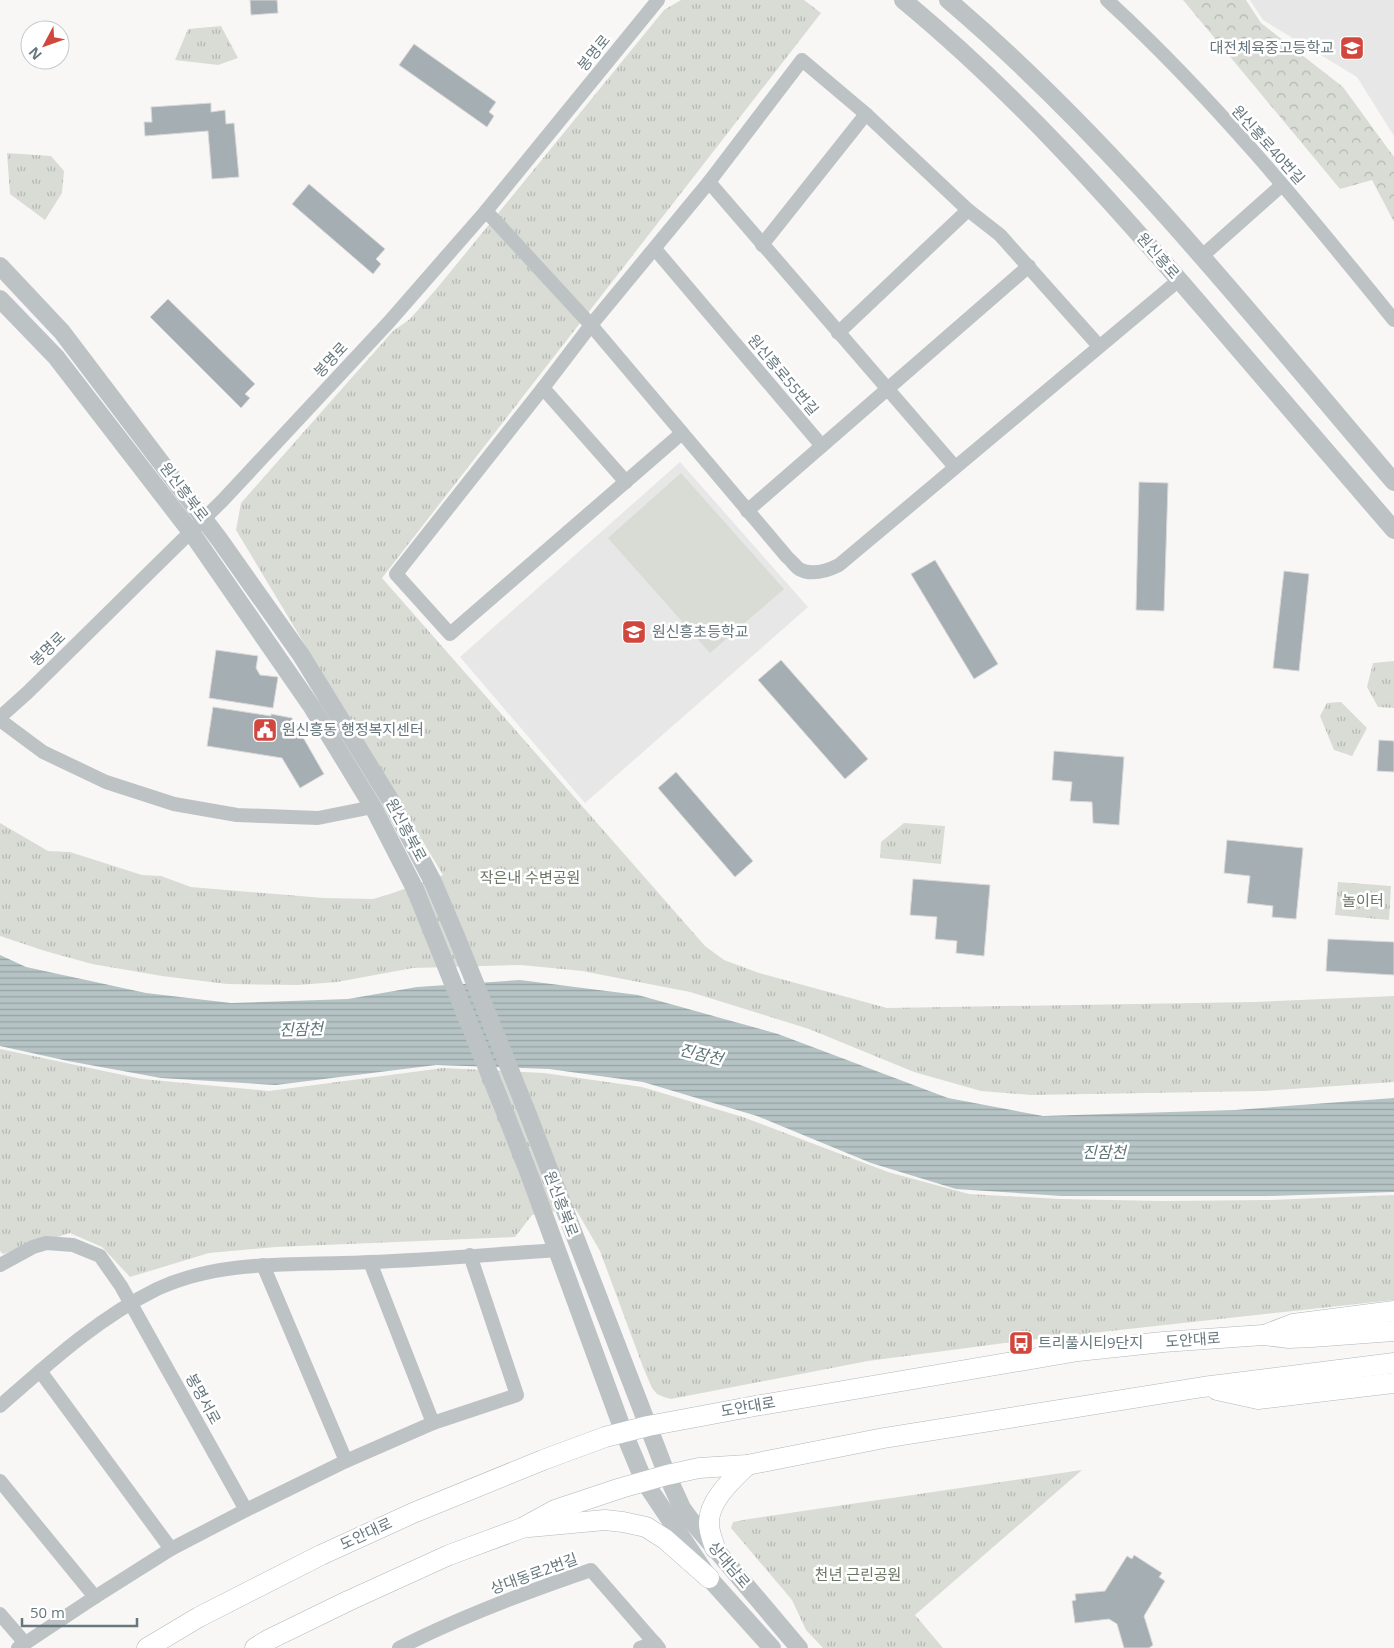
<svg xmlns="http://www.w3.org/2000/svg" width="1394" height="1648" font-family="'Open Sans','Noto Sans KR',sans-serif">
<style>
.built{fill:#e6e7e6}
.grass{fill:#d9dcd5}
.forest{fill:url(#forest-crowns)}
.park{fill:url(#park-tufts)}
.water{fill:url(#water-rules)}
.building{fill:#a5aeb2;stroke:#dad9d8}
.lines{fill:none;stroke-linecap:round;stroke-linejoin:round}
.secondary-casing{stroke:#b0b7ba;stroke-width:21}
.minor{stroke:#bdc3c5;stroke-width:14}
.tertiary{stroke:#bdc3c5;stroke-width:18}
.secondary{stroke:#fff;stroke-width:20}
.labels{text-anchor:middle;stroke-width:5;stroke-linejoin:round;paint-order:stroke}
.poi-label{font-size:15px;fill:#66777d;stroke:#fff;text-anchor:start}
.street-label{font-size:15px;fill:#66777d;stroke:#fff}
.park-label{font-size:15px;fill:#6a7664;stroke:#fff}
.water-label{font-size:16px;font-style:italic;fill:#607678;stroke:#fff}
</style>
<defs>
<pattern id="forest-crowns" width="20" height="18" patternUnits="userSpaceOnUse" patternTransform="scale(1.25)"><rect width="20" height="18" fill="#d9dcd5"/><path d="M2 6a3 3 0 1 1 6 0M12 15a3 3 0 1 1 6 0" fill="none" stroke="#b4b7b2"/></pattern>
<pattern id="park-tufts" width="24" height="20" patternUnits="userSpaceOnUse" patternTransform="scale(1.25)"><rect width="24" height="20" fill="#d9dcd5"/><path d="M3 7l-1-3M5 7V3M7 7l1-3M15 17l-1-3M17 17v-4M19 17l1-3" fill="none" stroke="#b4b7b2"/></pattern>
<pattern id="water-rules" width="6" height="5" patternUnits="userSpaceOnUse" patternTransform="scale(1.25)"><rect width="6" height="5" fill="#b5c3c4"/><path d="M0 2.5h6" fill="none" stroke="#97a3a4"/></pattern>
</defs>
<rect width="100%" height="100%" fill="#f8f7f6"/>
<g class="built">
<path d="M1250 0H1394V136L1357 77 1263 20Z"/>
<path d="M680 462 808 607 585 803 460 657Z"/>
</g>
<path class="grass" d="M681 473 784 589 710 653 608 538Z"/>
<path class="forest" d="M1183 0H1246L1261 23 1343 87 1394 157V222L1372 180 1340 189Z"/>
<g class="park">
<path d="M681 0H804L821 13 382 578 705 946 724 960 759 973 887 1008 1254 1002 1394 996V1082L1264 1091 1031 1095 981 1091 914 1072 809 1029 745 1009 690 992 582 971 521 965 413 968 337 982 298 985 227 984 162 976 92 964 45 951 0 936V823L48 851 70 852 142 875 161 876 191 887 324 898 373 899 390 894 443 875 236 530 241 503 393 331 410 319 438 287 664 10Z"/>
<path d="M221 26 238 58 218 65 175 60 188 29Z"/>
<path d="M7 153 51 156 64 171 62 193 45 220 10 194Z"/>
<path d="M1394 661V708L1378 707 1367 687 1373 663Z"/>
<path d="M1341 702 1367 728 1352 756 1334 750 1320 716 1327 703Z"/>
<path d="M904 823 945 826 941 864 880 858 881 842Z"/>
<path d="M1338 882 1391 886 1389 920 1335 915Z"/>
<path d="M0 1049 142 1079 269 1091 443 1068 544 1073 642 1087 743 1117 888 1172 969 1194 1061 1199 1162 1201 1270 1200 1394 1195V1300L1019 1341 868 1361 671 1399 664 1397 657 1394 652 1388 643 1367 600 1251 575 1208 532 1215 515 1237 276 1247 209 1253 130 1277 102 1247 70 1233 3 1254 0 1251Z"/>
<path d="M1082 1470 915 1615 943 1648H823L806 1630 792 1600 731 1528 733 1522 749 1519Z"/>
</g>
<path class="water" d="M0 955 26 967 146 993 231 1003 348 999 417 987 520 980 638 995 778 1034 948 1098 1043 1116 1235 1110 1394 1098V1192L1268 1196H1062L956 1189 871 1163 757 1116 643 1082 549 1069 436 1065 276 1085 161 1078 68 1061 0 1046Z"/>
<g class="building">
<path d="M250 0H277L278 13 251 15Z"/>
<path d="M414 44 496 102 489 112 494 116 487 127 399 65Z"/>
<path d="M211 103V112L225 110 226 124 234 123 239 177 212 179 208 131 145 136 144 122H152L151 107Z"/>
<path d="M309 184 385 249 376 259 381 264 373 274 292 204Z"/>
<path d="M168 299 255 384 245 394 250 398 241 408 150 317Z"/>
<path d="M1139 482 1168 483 1164 611 1136 610Z"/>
<path d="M935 560 998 664 974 679 911 574Z"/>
<path d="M1284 571 1309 574 1299 671 1273 668Z"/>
<path d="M216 650 258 656 256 668 260 675 278 677 273 708 209 698Z"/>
<path d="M781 660 868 759 845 779 758 680Z"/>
<path d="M213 707 271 716V714L292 718 324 774 300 788 282 758 207 746Z"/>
<path d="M1379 740 1394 741V772L1377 771Z"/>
<path d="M1054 751 1124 757 1119 825 1093 823 1092 802 1070 801 1072 782 1052 780Z"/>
<path d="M676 772 753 861 735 877 658 788Z"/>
<path d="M1227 840 1303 848 1296 919 1272 917 1273 906 1247 903 1250 876 1224 873Z"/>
<path d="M913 879 990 885 984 956 956 953 957 941 935 939 937 917 910 915Z"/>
<path d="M1328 939 1394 942V975L1326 971Z"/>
<path d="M1134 1555 1162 1573 1159 1577 1165 1581 1144 1616 1153 1645 1149 1648H1124L1117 1624 1109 1619 1075 1623 1072 1601 1076 1600 1075 1594 1105 1591 1127 1556 1132 1559Z"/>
</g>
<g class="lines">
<defs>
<g id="secondary">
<path d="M1267 1334 1293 1324 1394 1311"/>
<path d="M1217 1390 1258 1399 1394 1383"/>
<path d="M529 1527 605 1520 623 1522 646 1527 665 1539 709 1578"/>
<path d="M715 1548C713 1541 709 1532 709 1524 708 1501 732 1480 747 1465"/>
<path d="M147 1648 199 1617 321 1555 413 1513 543 1460 605 1437 648 1426 755 1406 1078 1351 1163 1342 1263 1335 1289 1338 1312 1337 1394 1331"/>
<path d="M255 1648 268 1640 348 1601 449 1555 522 1528 555 1510 621 1488 667 1475 699 1468 747 1465 884 1438 1203 1387 1394 1363"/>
</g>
</defs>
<use href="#secondary" class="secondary-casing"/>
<g class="minor">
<path d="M1107 0C1213 97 1304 209 1394 320"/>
<path d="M709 182 955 467"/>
<path d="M486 211 591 325 787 557C791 560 795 566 799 569 812 576 827 571 839 565L1179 280"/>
<path d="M762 245 866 114"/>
<path d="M655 249 822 446"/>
<path d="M1201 257 1282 185"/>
<path d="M838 333 968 210"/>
<path d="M543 388 626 482"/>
<path d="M682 433 450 634 396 574 543 388 591 325 709 182 802 60 866 114 968 210 1000 235 1099 346"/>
<path d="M747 511 1029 266"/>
<path d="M0 717 27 693 223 500 389 322 486 211 658 0"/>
<path d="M0 720 43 752 106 782 174 804 237 815 318 818 373 807"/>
<path d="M370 1262 433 1423"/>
<path d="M0 1265 33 1247 46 1243 73 1245 100 1256 121 1286 246 1510"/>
<path d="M263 1265 346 1461"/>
<path d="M40 1371 171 1549"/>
<path d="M0 1406C49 1363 98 1318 157 1289 223 1258 299 1266 369 1262 432 1260 495 1254 558 1250"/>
<path d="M0 1481 95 1597"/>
<path d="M0 1614 25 1643"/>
<path d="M18 1648 95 1597 171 1549 246 1510 346 1461 433 1423 517 1395 470 1255"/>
<path d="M399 1648C460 1617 526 1592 591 1570L659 1648"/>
<path d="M640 1648 655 1643"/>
</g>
<g class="tertiary">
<path d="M903 0C1017 94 1115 205 1211 317 1272 388 1333 459 1394 530"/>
<path d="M948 0C1115 142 1252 316 1394 482"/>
<path d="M0 266 62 332 219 539 301 655 389 798 433 882 456 936 527 1112 667 1475 682 1508 690 1519 799 1648"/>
<path d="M0 299 56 357 191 532 312 707 373 807 415 889 506 1115 528 1171 624 1433 644 1481 709 1578 772 1648"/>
</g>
<use href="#secondary" class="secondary"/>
</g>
<defs>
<symbol id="school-square" viewBox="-11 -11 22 22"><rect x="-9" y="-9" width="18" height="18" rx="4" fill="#d1473d" stroke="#fff"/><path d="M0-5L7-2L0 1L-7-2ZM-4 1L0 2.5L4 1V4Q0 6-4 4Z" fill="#fff"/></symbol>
<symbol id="civic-square" viewBox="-11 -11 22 22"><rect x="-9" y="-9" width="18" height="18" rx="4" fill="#d1473d" stroke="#fff"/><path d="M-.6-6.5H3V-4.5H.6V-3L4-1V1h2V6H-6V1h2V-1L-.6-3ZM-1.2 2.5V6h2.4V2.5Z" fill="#fff"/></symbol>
<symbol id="bus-square" viewBox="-11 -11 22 22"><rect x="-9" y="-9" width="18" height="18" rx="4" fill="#d1473d" stroke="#fff"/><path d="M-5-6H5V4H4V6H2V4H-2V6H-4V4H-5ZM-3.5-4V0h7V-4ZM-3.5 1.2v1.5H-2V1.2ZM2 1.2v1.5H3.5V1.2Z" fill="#fff"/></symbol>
</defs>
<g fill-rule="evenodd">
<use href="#school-square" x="1338" y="34" width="28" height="28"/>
<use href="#school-square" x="620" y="618" width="28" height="28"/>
<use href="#civic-square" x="251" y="716" width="28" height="28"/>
<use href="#bus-square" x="1007" y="1329" width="28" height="28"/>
</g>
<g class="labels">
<g class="poi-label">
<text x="1334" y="53" text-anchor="end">대전체육중고등학교</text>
<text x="652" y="637">원신흥초등학교</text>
<text x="282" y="735">원신흥동 행정복지센터</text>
<text x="1038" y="1348">트리풀시티9단지</text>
</g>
<g class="street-label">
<text transform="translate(594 53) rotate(-51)" y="5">봉명로</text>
<text transform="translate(1268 145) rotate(48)" y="5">원신흥로40번길</text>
<text transform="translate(1158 256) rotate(49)" y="5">원신흥로</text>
<text transform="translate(331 360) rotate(-47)" y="5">봉명로</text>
<text transform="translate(783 375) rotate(50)" y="5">원신흥로55번길</text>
<text transform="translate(184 492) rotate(53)" y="5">원신흥북로</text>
<text transform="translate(48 649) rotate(-44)" y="5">봉명로</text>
<text transform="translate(406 830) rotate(62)" y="5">원신흥북로</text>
<text transform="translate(561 1204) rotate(69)" y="5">원신흥북로</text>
<text transform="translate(1193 1340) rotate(-4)" y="5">도안대로</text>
<text transform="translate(203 1399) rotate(61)" y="5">봉명서로</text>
<text transform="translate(748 1407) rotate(-10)" y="5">도안대로</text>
<text transform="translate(366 1534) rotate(-25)" y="5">도안대로</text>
<text transform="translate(729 1565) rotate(50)" y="5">상대남로</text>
<text transform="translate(534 1574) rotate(-20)" y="5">상대동로2번길</text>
</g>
<g class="park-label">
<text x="530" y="883">작은내 수변공원</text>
<text x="1363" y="906">놀이터</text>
<text x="858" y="1580">천년 근린공원</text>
</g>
<g class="water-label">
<text transform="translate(301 1029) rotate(-2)" y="6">진잠천</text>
<text transform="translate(701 1054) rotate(14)" y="6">진잠천</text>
<text x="1104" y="1158">진잠천</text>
</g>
</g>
<g transform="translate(45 45) rotate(229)"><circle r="24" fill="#ffffff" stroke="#c2c9cb"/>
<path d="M0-4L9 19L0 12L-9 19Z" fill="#d1473d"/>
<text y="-8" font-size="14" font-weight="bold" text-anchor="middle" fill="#66777d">N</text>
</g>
<path d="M22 1618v8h115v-8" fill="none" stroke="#66777d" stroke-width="2.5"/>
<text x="30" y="1618" font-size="15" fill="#66777d" stroke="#ffffff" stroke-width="4" paint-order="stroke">50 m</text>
</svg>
